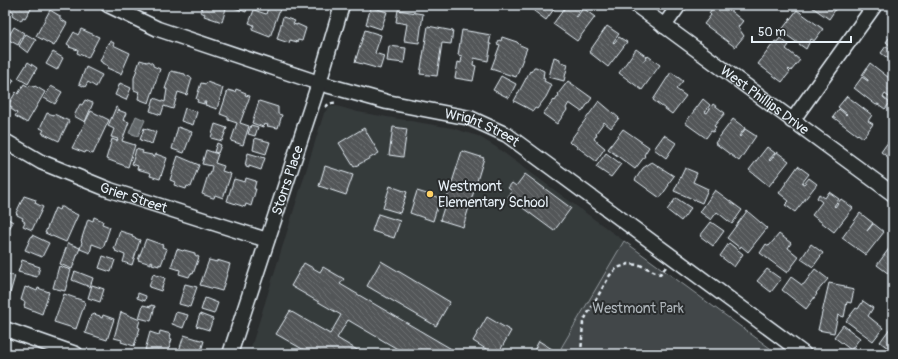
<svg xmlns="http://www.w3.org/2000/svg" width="898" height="359" font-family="Pangolin,sans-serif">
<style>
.built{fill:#363a3b}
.green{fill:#424648;stroke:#959ca0}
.water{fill:url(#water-waves);stroke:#989fa3}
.building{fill:url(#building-back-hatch);stroke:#e8f1f8}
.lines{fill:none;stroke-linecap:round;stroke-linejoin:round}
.minor-casing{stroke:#e8f1f8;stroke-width:17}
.path{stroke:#e8f1f8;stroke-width:2.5;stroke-dasharray:4 3;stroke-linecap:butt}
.minor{stroke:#2a2d2e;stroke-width:14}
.poi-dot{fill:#ffd166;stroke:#2a2d2e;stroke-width:1.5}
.labels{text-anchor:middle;stroke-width:4;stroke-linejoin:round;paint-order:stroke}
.street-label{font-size:14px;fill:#e8f1f8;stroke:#2a2d2e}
.poi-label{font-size:14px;fill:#e8f1f8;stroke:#2a2d2e;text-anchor:start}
.park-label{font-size:14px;fill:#aeb5ba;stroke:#2a2d2e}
</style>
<defs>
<pattern id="water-waves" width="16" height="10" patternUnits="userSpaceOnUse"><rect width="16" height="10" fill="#63686b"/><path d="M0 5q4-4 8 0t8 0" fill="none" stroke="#797e81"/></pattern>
<pattern id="building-back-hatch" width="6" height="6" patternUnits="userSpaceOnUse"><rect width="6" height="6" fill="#535759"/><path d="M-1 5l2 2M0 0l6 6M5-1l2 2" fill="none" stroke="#6c7072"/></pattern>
</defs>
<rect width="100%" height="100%" fill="#2a2d2e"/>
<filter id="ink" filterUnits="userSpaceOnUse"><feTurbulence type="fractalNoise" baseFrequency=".025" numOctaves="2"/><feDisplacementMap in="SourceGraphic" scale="8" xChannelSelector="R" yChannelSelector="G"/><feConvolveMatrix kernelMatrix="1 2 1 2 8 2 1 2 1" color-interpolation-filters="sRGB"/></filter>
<g filter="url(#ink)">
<path class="built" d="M337 106 358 112 452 128 478 136 496 147 624 241 561 348 571 354H249L324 113 329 107Z"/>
<path class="green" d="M624 241 778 354H571L561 348Z"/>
<path class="water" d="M136 116 145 120 138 136 129 133Z"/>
<g class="building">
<path d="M7 5H33L25 18 23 17 21 21 12 15 14 12 6 7Z"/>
<path d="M203 5H227L222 22 204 16 205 14 200 12Z"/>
<path d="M236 5H248L246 12 235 8Z"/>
<path d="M269 5 281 6 270 37 252 30 254 25 249 23 254 10 266 14Z"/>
<path d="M526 5H557L546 20Z"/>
<path d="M567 5H577L581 8 576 16 577 17 583 8 595 17 577 41 553 24Z"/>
<path d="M715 5H723L743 21 738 27 744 36 735 47 704 24 711 15 709 13Z"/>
<path d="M809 5H840L838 8 837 7 829 19Z"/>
<path d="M371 7 387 12 381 29 366 24Z"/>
<path d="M50 10 60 16V19L67 23 54 46 36 36Z"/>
<path d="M398 10 423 14 419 43 404 41 407 24 396 22Z"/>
<path d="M797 10 823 29 814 41 811 39 806 49 781 31Z"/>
<path d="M283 17 295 21 293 24 297 25V24L306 28 302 41 298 40 297 42 290 40 289 43 277 39Z"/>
<path d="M428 26 453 31 451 44 442 43 437 76 420 74Z"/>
<path d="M607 26 619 34 613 42 614 43 619 37 627 42 608 67 589 52Z"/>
<path d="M14 27 24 33 18 45 7 39Z"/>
<path d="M81 29 99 37 88 58 77 53 78 50 69 47 70 46 67 44 74 32 78 35Z"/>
<path d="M365 30 381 35 375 53 384 56 380 69 355 62Z"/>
<path d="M462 30 491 35 489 44H491L488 61 474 58 473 65 476 66 473 81 455 78 458 62 461 63 462 56 458 55Z"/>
<path d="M893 33V48L886 42Z"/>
<path d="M26 34 36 40 28 53 19 46Z"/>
<path d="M502 37 517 42 520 45 527 48 516 77 491 69 500 45 497 44 499 40 501 41Z"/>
<path d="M780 38 789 45 786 49 800 60 791 71 789 69 788 70 790 72 782 82 758 64 775 41 777 42Z"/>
<path d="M110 41 114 43 113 45 130 53 121 74 107 68 108 66 102 63V62L100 61 108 43 109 44Z"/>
<path d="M389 46 406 48 404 63 387 61Z"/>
<path d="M886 46 893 51V62L881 53Z"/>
<path d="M636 49 647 57 643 62 648 56 660 65 642 90 619 73Z"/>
<path d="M53 52 63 58 57 70 46 64Z"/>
<path d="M554 57 560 59V62L568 64 564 81 549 77Z"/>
<path d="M140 60 147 62 149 61 153 64V66L160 69 149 103 138 99 139 94 138 93 139 92 134 90V78Z"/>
<path d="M28 62 37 68 28 84 18 78Z"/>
<path d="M870 63 893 81 891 85 893 87V100L885 94 883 97 890 103 885 109 878 104 876 105 854 88 862 77 868 81V80L862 75Z"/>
<path d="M86 67 102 75 96 87 88 82 85 87 79 84Z"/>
<path d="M534 67H536L544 71 543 78 545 79 544 81 552 85 546 97 537 109 535 108 533 111 514 101 530 71 531 72Z"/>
<path d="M171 71 185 74V75L192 78 187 95 178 92 173 109 164 106 161 115 150 111 154 98 165 102 167 89H165Z"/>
<path d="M671 72 683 81 676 89 686 96 672 114 653 100Z"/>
<path d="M6 75 14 80 5 95V76Z"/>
<path d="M501 76 516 84 509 98 493 90Z"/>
<path d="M568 81 592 98 582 112 569 103 566 108 567 110 557 124 543 114 554 100 555 101 559 95 558 94Z"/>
<path d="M207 82 223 88 217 109 205 105 206 102H204V104L197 102 198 100 196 99 201 83 206 84Z"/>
<path d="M120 83 131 88 126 100 115 95Z"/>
<path d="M24 84 29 87 30 85 34 87 35 86 45 92 27 123 15 116 17 113 11 109 12 107 8 105 16 92 18 94Z"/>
<path d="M51 86 62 92 55 104 44 98Z"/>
<path d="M236 89 246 93 245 95 250 96 240 123 249 126 243 145 231 141 237 123 228 120V117L220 114 228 90 235 92Z"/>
<path d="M847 96 872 115 868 121 873 124 863 138 858 134 857 135 833 117 839 109 846 115 847 114 838 107Z"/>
<path d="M703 99 710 105 705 112 707 113 713 104 725 113 714 126 716 127 713 132 711 131 706 138 685 123Z"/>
<path d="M85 100 93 103 85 122 74 116 80 104 82 105Z"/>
<path d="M259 101 278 107V114L282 115 278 128 267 126 268 125 264 124 263 127 252 123Z"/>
<path d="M599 101 619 118 611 128 604 122 596 133 597 134 594 139 605 148 596 161 572 143 571 144 569 142Z"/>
<path d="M116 107 118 108 117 113 118 110 126 113 123 120 129 122 122 141 135 145 128 167 106 159 112 139 117 141 118 139 111 137 114 129 108 126Z"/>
<path d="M185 108 197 112 193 125 181 121Z"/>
<path d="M91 111 109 120 93 154 86 151 85 153 72 148Z"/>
<path d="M47 113 54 115V114L69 121 59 141 42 133 44 130 40 128Z"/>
<path d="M733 119 745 128 739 136 740 137 745 129 756 136 739 161 715 143Z"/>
<path d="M215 124 227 128 222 141 211 138Z"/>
<path d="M251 125 258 127 255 136 248 134Z"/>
<path d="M178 127 192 132 184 153 172 149Z"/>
<path d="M393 127 407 129 403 157 389 155Z"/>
<path d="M144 128 156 132 152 144 140 140Z"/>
<path d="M364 128 379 153 354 167 339 143Z"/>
<path d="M623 129 649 147 644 155 645 156 635 169 608 149Z"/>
<path d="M664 135 676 143 666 158 654 149Z"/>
<path d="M255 138 270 142 266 154 253 150Z"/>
<path d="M891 138 893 140V161L881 152Z"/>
<path d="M217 143 221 145 218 153 214 152Z"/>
<path d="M767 147 775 153 769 160 770 161 777 152 789 161 769 186 749 170Z"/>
<path d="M136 149 143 151 142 153 152 155V156L154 158 156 154 167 158 160 179 150 176 151 173 137 169 138 166 132 164Z"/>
<path d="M206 150 218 154 215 163 224 166 222 171 231 174 223 198 215 195 214 198H213L202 194 208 175H210L212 166 202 164Z"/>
<path d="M462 151 484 158 463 227 440 220Z"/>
<path d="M248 153 265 158 261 170 249 166V168L246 167V165H245Z"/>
<path d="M606 153 621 164 611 177 596 167Z"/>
<path d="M178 156 199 165 191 187 187 186 186 189 174 185 175 182 170 180Z"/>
<path d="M652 162 674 176 668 184 669 185 660 198 635 180 643 168Z"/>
<path d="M325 166 353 175 346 195 319 186Z"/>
<path d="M798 166 809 174 802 183 804 184 809 178 817 184 795 212 785 205 789 201 779 193Z"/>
<path d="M685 168 697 173 693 182 708 189 702 203 674 191Z"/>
<path d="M525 174 571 208 554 231 508 197 512 191 508 188 512 183 516 186Z"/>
<path d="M246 178 256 181 254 189H256L251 206 246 204 245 207 227 201 234 179 245 182Z"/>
<path d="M390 186 407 192 400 213 383 208Z"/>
<path d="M715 190 742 210 732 224 717 212 711 220 700 212Z"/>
<path d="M417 191 440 198 433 221 410 213Z"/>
<path d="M829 192 839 199 834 206 835 207 841 199 853 208 834 232 812 215 822 202 817 198 819 194 825 198Z"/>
<path d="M24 196 36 200 35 203 43 207 32 230 23 226 25 222 22 220 23 218 17 215V214L16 213Z"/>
<path d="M676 198 691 208 681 221 667 210Z"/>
<path d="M60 207H63L67 210 78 215 66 242 45 233 55 208 59 210Z"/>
<path d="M747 211 767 228 748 252 741 246 740 248 727 238Z"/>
<path d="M860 213 873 223 867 231 873 224H874L884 232 866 255 842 238Z"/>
<path d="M378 214 400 221 394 238 372 231Z"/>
<path d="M5 217 13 222 6 234 5 233Z"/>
<path d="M94 217 103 221 102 224 110 227 103 248 92 244 90 253 80 249 82 242 81 241 88 219 93 221Z"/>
<path d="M711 222 724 231 713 246 700 236Z"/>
<path d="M120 231 133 235 132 237 140 240 132 265 123 262 125 255 115 251 116 250 114 249Z"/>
<path d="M779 234 791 243 788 248 799 257 787 273 760 253 766 244 769 246Z"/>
<path d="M32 235 49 243 42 257 25 250Z"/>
<path d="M146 239 163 245 162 247 167 249 161 265 159 264V266L152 264 153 262 151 261V264L138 260Z"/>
<path d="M68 243 80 248 72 269 60 264Z"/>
<path d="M729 243 743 254 734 267 720 256Z"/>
<path d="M893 243V277L877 265Z"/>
<path d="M811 244 823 253 813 267 801 259Z"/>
<path d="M177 249 183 251 184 250 195 253V255L199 257 193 274 191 273 189 277 179 274 180 270 171 267Z"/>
<path d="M103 256 115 260 111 272 99 268Z"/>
<path d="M22 260 34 264V265L40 267 37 277 18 272Z"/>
<path d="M209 260 217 262V260L230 264 222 291 200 285Z"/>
<path d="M381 261 450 302 436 326 367 286Z"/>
<path d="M304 263 320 272 323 267 344 279 340 284 460 354H406L348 320 337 338 364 354H311L276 334 290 311 330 334 341 315 291 286Z"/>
<path d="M59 266 71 270 65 291 53 288Z"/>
<path d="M767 269 781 279 771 292 757 281Z"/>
<path d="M815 269 828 279 816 293 817 294 806 309 782 290 791 277 802 285 804 284Z"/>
<path d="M75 271 93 278 90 287 72 280Z"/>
<path d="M5 273 15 276 9 297 5 296Z"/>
<path d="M153 274 165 278 161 291 149 287Z"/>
<path d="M829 283 845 286V288L854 290 851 303 847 302 844 317 838 315 834 333 818 330Z"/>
<path d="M185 284 197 287 190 307 179 304Z"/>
<path d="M92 285 104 289 100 302 88 298Z"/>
<path d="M25 287 28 288V287L37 291 38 288 49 292 42 314 24 307 25 302 21 300Z"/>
<path d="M138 293 146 296 145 301 137 298Z"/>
<path d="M64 294 84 301 85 303 76 329 54 322Z"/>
<path d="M205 298 218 303 214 314 201 310Z"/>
<path d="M863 301 873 308 868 316 883 328 873 341 846 321 856 308 858 309Z"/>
<path d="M143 305 151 307V305L155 306 151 321 139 318Z"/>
<path d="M121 312 140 320 138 327 140 328 134 346 121 342 122 340 114 338Z"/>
<path d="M176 312 188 315 183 328 172 324Z"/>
<path d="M94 314 100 316V317L102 318 103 315 114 319 107 340 85 333 91 315H93Z"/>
<path d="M200 314 213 319 209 330 196 326Z"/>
<path d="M487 317 511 331 498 354H494L473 341Z"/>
<path d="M893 324V352L880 342Z"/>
<path d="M843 325 860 338 851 350 834 337Z"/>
<path d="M160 331 171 334 170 338 172 339 167 354H150V351L145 350 150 332 159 335Z"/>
<path d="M184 335 204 341 200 354H178Z"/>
<path d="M539 341 560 354H532Z"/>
</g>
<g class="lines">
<defs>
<g id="minor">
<path id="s1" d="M108 5 158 29 319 83 387 102 470 118 507 135 804 354"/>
<path id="s2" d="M636 5 893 194"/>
<path d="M664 26 679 5"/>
<path d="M792 121 875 5"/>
<path id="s3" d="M5 141 41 162 110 190 267 240"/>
<path d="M5 329 76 354"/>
<path id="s4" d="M230 354 319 83 342 5"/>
</g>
</defs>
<use href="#minor" class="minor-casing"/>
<g class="path">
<path d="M325 107C329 104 332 102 337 103"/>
<path d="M581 354 583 322 610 275 617 268 629 264 640 265 660 274 666 267"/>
</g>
<use href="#minor" class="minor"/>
</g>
</g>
<circle class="poi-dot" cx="430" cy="194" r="4"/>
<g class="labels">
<g class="street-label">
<text dy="5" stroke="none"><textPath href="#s2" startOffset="160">West Phillips Drive</textPath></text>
<text dy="5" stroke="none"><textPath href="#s1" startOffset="395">Wright Street</textPath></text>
<text dy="5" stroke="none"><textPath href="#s4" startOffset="183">Storrs Place</textPath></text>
<text dy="5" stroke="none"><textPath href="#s3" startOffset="141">Grier Street</textPath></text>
</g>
<g class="poi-label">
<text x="438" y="191">Westmont<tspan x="438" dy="16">Elementary School</tspan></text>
</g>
<g class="park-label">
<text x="638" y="313">Westmont Park</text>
</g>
</g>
<rect width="898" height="359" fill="none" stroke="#2a2d2e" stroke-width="20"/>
<rect x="10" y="10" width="878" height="339" fill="none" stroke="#e8f1f8" stroke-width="1.5" filter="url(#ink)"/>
<path d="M752 36v6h99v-6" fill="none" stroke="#e8f1f8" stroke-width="2"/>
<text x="758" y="36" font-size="12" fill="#e8f1f8" stroke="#2a2d2e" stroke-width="3" paint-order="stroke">50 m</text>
</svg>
